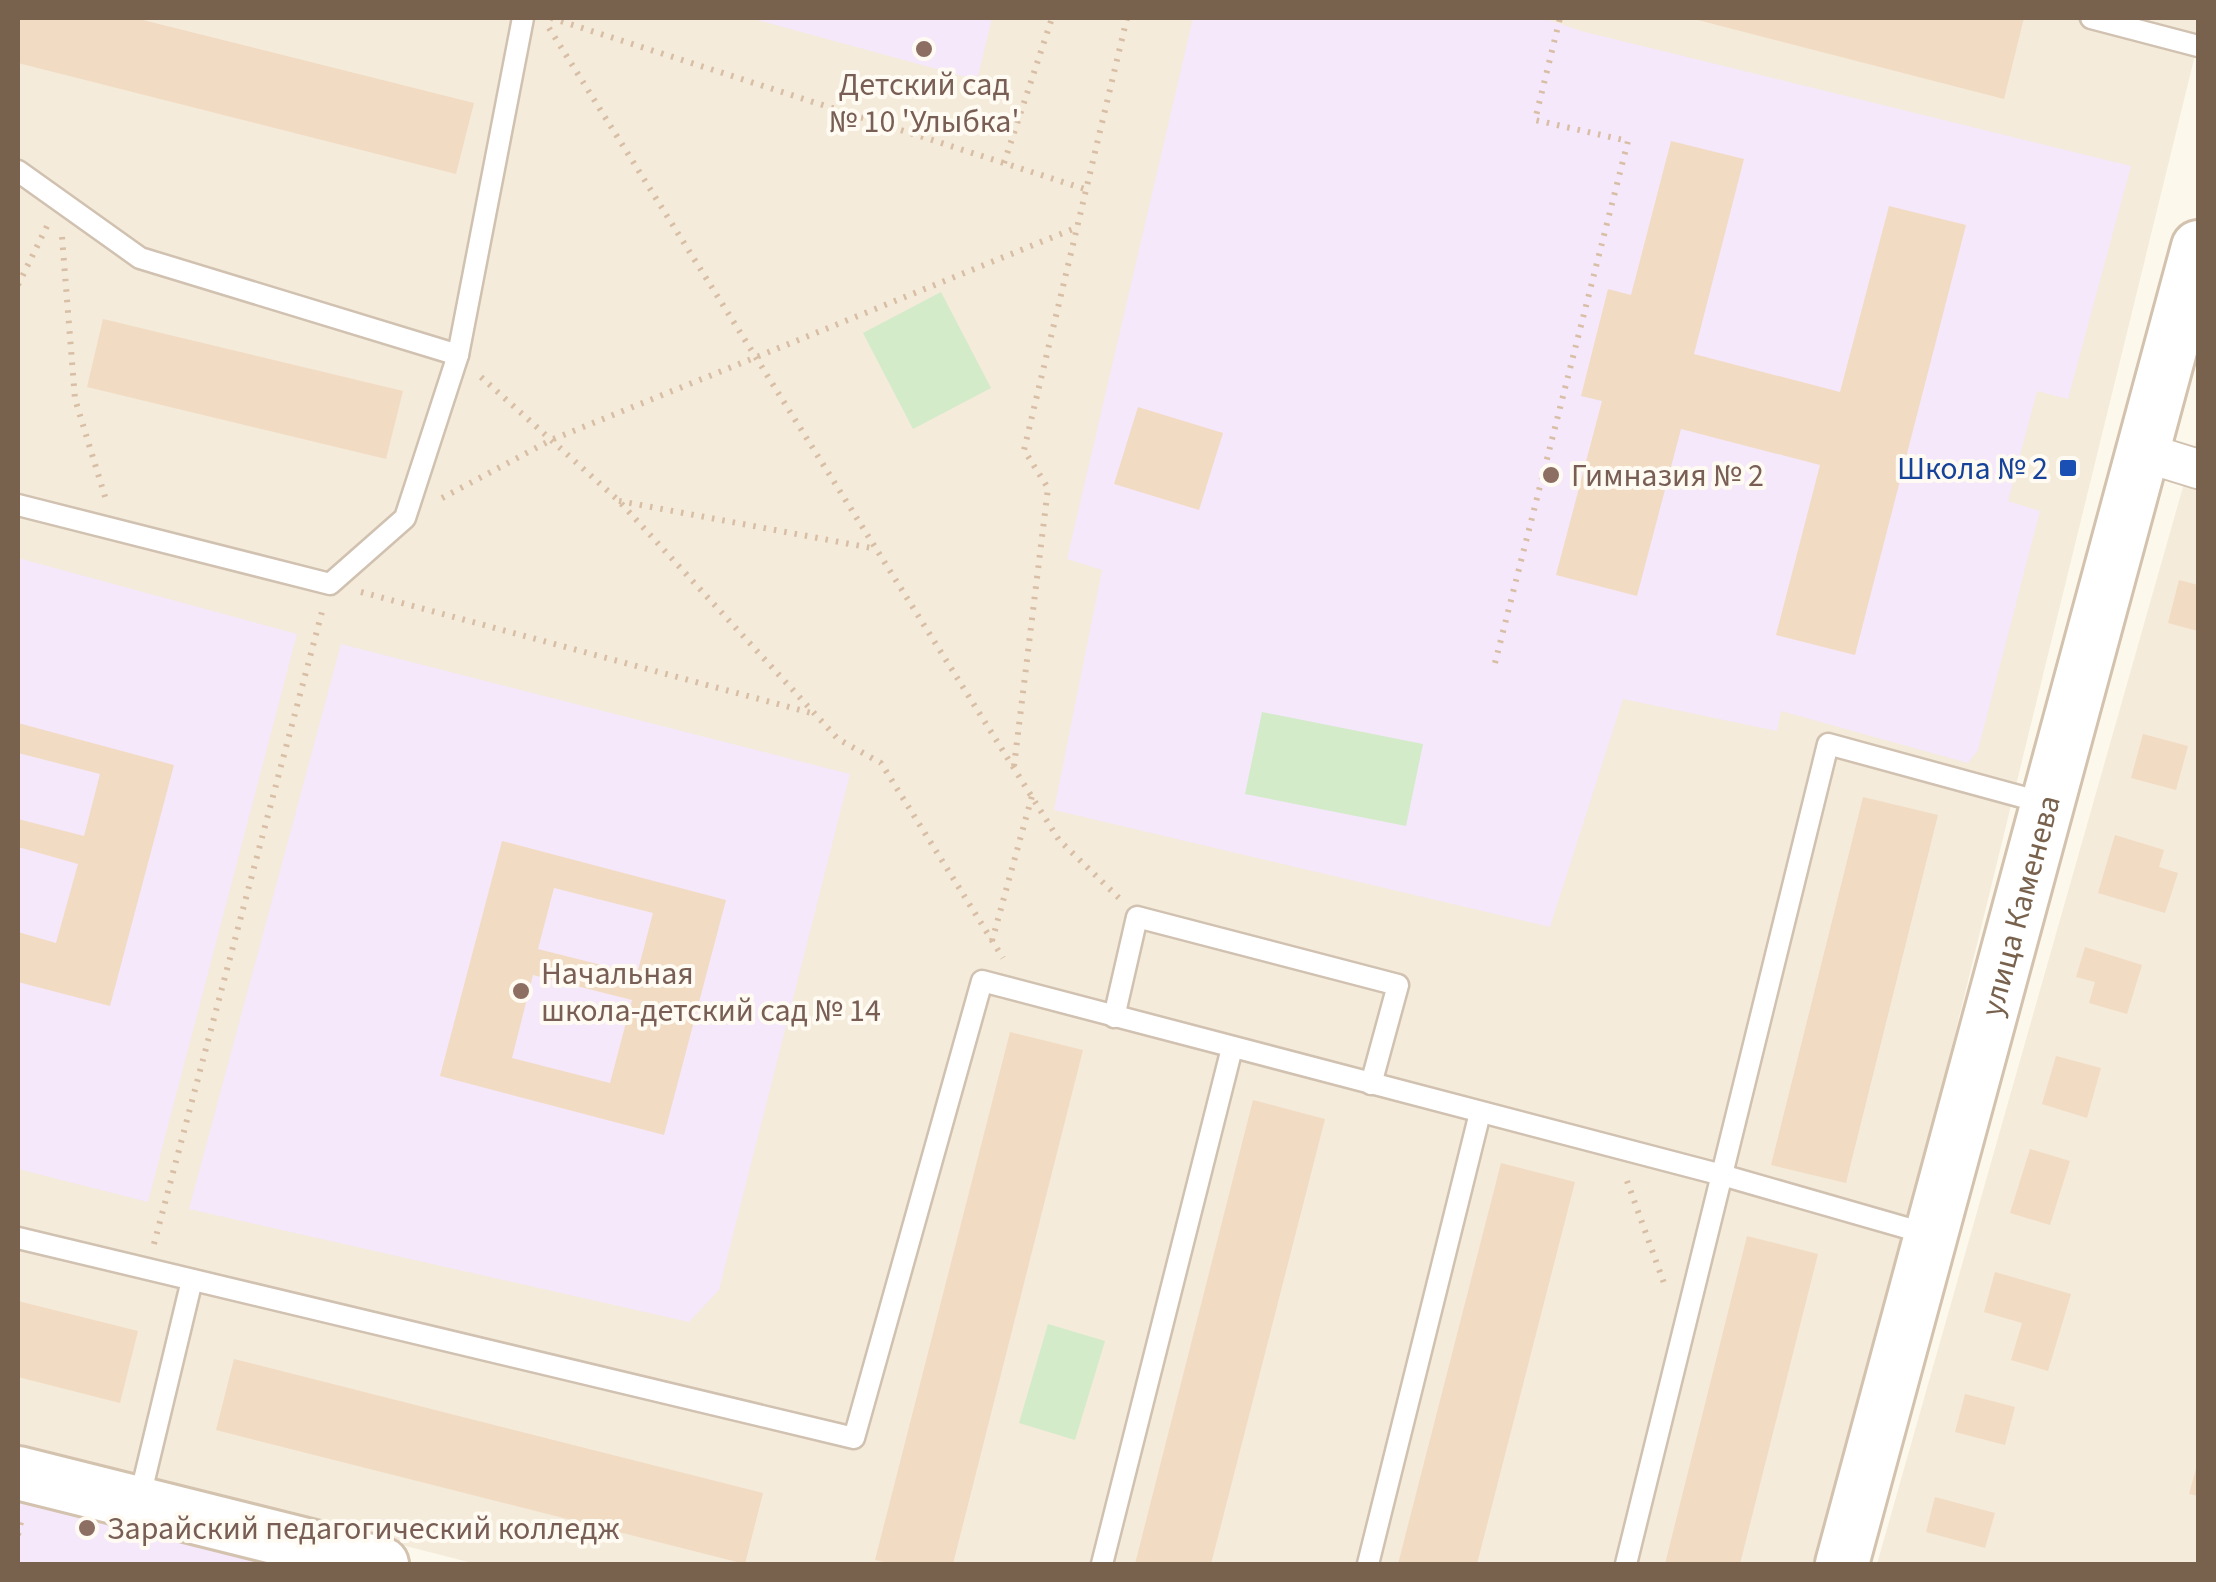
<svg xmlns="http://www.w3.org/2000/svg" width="2216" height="1582" font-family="'Source Sans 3',sans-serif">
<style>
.residential{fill:#f4ebda}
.education{fill:#f5e8fa}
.green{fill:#d3ebc9}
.building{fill:#f2dbc3;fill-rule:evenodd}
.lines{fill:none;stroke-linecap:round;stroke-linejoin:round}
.service-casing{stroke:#d0c1b0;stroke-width:25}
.minor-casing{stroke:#d0c1b0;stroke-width:42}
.secondary-casing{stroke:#d3c2ae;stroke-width:58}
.path{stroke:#d8bea5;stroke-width:6;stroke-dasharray:2.5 8;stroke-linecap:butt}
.service{stroke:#fff;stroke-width:20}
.minor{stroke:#fff;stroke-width:38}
.secondary{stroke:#fff;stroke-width:52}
.education-dot{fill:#8d6e63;stroke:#fffbf2;stroke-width:4}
.transit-dot{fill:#1a4fb4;stroke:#fffbf2;stroke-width:4}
.labels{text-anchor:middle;stroke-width:8;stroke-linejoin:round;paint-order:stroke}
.education-label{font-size:32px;fill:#785e54;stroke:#fffbf2;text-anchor:start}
.transit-label{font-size:32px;fill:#164399;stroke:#fffbf2;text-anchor:end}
.street-label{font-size:32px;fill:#79624d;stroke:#fffbf2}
</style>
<rect width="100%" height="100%" fill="#fdf8ec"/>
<g class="residential">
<path d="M18 18H2198V43L1825 1564H476L18 1447Z"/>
<path d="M2198 434V1564H1877Z"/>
</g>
<g class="education">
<path d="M750 18H992L977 80Z"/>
<path d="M1193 18H1543L1581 31 2131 166 2068 399 2037 391 2008 501 2040 511 1978 750 1968 763 1781 711 1777 731 1623 699 1550 927 1054 810 1102 570 1067 559Z"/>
<path d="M18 558 297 634 148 1202 18 1169Z"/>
<path d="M341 644 850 774 719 1290 689 1322 189 1209Z"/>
<path d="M18 1492 297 1564H18Z"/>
</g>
<g class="green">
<path d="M941 292 991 388 913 429 863 333Z"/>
<path d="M1262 712 1423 744 1406 826 1245 794Z"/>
<path d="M1048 1324 1105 1341 1075 1440 1019 1423Z"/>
</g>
<g class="building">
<path d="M18 18H135L474 103 456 174 18 63Z"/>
<path d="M1690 18H2024L2004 99Z"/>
<path d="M1671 141 1744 159 1694 354 1840 392 1889 206 1966 225 1855 655 1776 635 1820 465 1681 429 1637 596 1556 575 1602 401 1581 396 1608 289 1631 295Z"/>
<path d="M103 319 403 391 386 459 87 387Z"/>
<path d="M1138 407 1223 433 1199 510 1114 484Z"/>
<path d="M2179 580 2198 585V631L2168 623Z"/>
<path d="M18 723 174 765 110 1006 18 982V932L56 943 78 864 18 847V819L84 836 100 774 18 753Z"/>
<path d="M2143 734 2188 746 2176 790 2131 778Z"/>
<path d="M1863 797 1938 815 1846 1183 1771 1165Z"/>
<path d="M2115 835 2164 850 2159 867 2178 873 2165 913 2098 893Z"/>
<path d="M502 841 726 900 664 1135 440 1076ZM554 888 653 913 637 974 538 949ZM533 975 632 1000 610 1083 512 1058Z"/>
<path d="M2085 947 2142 965 2127 1014 2089 1003 2095 982 2076 977Z"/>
<path d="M1010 1032 1083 1050 953 1564H893L875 1560Z"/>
<path d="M2056 1056 2101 1068 2087 1118 2042 1104Z"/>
<path d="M1253 1100 1325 1119 1211 1564H1135Z"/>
<path d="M2030 1149 2070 1161 2050 1225 2010 1213Z"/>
<path d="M1501 1163 1575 1182 1477 1564H1398Z"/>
<path d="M1747 1236 1818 1254 1740 1564H1665Z"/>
<path d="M1995 1272 2071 1294 2048 1371 2011 1360 2022 1323 1984 1312Z"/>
<path d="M18 1301 138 1331 120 1403 18 1377Z"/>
<path d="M234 1359 763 1493 745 1564 216 1430Z"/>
<path d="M1965 1394 2015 1407 2005 1445 1955 1432Z"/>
<path d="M2197 1465H2198V1496L2189 1494Z"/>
<path d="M1935 1497 1995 1513 1985 1548 1926 1532Z"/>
</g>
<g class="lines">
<defs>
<g id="service">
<path d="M2091 18 2198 46"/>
<path d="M18 171 140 258 458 355"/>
<path d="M18 505 330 584 405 518 458 355 523 18"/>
<path d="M1114 1017 1137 917 1398 985 1371 1084"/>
<path d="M18 1238 854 1438 982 981 1722 1175 1931 1235"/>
<path d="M139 1501 192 1280"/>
<path d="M1102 1564 1232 1048"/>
<path d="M1368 1564 1480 1113"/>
<path d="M1626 1564 1828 744 2048 804"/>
</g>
<path id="minor" d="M2143 452 2198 469"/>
<g id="secondary">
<path d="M18 1473 382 1564"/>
<path id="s1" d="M1842 1564 2198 247"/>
</g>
</defs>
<use href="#service" class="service-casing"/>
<use href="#minor" class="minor-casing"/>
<use href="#secondary" class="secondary-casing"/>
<g class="path">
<path d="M551 18 1088 190"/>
<path d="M549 28 1059 840 1119 898"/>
<path d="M1004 163 1052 18"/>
<path d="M62 237 75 399 106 500"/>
<path d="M18 285 48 224"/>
<path d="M481 377 618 500 838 739 881 763 1003 958"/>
<path d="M442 498 551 440 1078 227"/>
<path d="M619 501 877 549"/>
<path d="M361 592 815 714"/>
<path d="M1495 663 1628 141 1535 120 1560 18"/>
<path d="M1014 766 1048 488 1024 450 1127 18"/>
<path d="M992 941 1032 796"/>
<path d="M1627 1181 1665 1286"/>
<path d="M154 1244 323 608"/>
<path d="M18 1535 22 1517"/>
</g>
<use href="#service" class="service"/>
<use href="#minor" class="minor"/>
<use href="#secondary" class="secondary"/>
</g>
<g class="education-dot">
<circle cx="924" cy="49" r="10"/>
<circle cx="1551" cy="475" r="10"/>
<circle cx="521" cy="991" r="10"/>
<circle cx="87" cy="1528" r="10"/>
</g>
<rect class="transit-dot" x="2058" y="458" width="20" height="20" rx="5"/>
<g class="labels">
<g class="education-label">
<text x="924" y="95" text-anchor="middle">Детский сад<tspan x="924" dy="37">№ 10 'Улыбка'</tspan></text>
<text x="1571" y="486">Гимназия № 2</text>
<text x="541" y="984">Начальная<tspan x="541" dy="37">школа-детский сад № 14</tspan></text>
<text x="107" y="1539">Зарайский педагогический колледж</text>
</g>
<g class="transit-label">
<text x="2048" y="479">Школа № 2</text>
</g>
<g class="street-label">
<text dy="11" stroke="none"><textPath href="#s1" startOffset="682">улица Каменева</textPath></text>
</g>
</g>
<rect width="2216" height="1582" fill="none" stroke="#79624d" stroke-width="40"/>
</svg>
